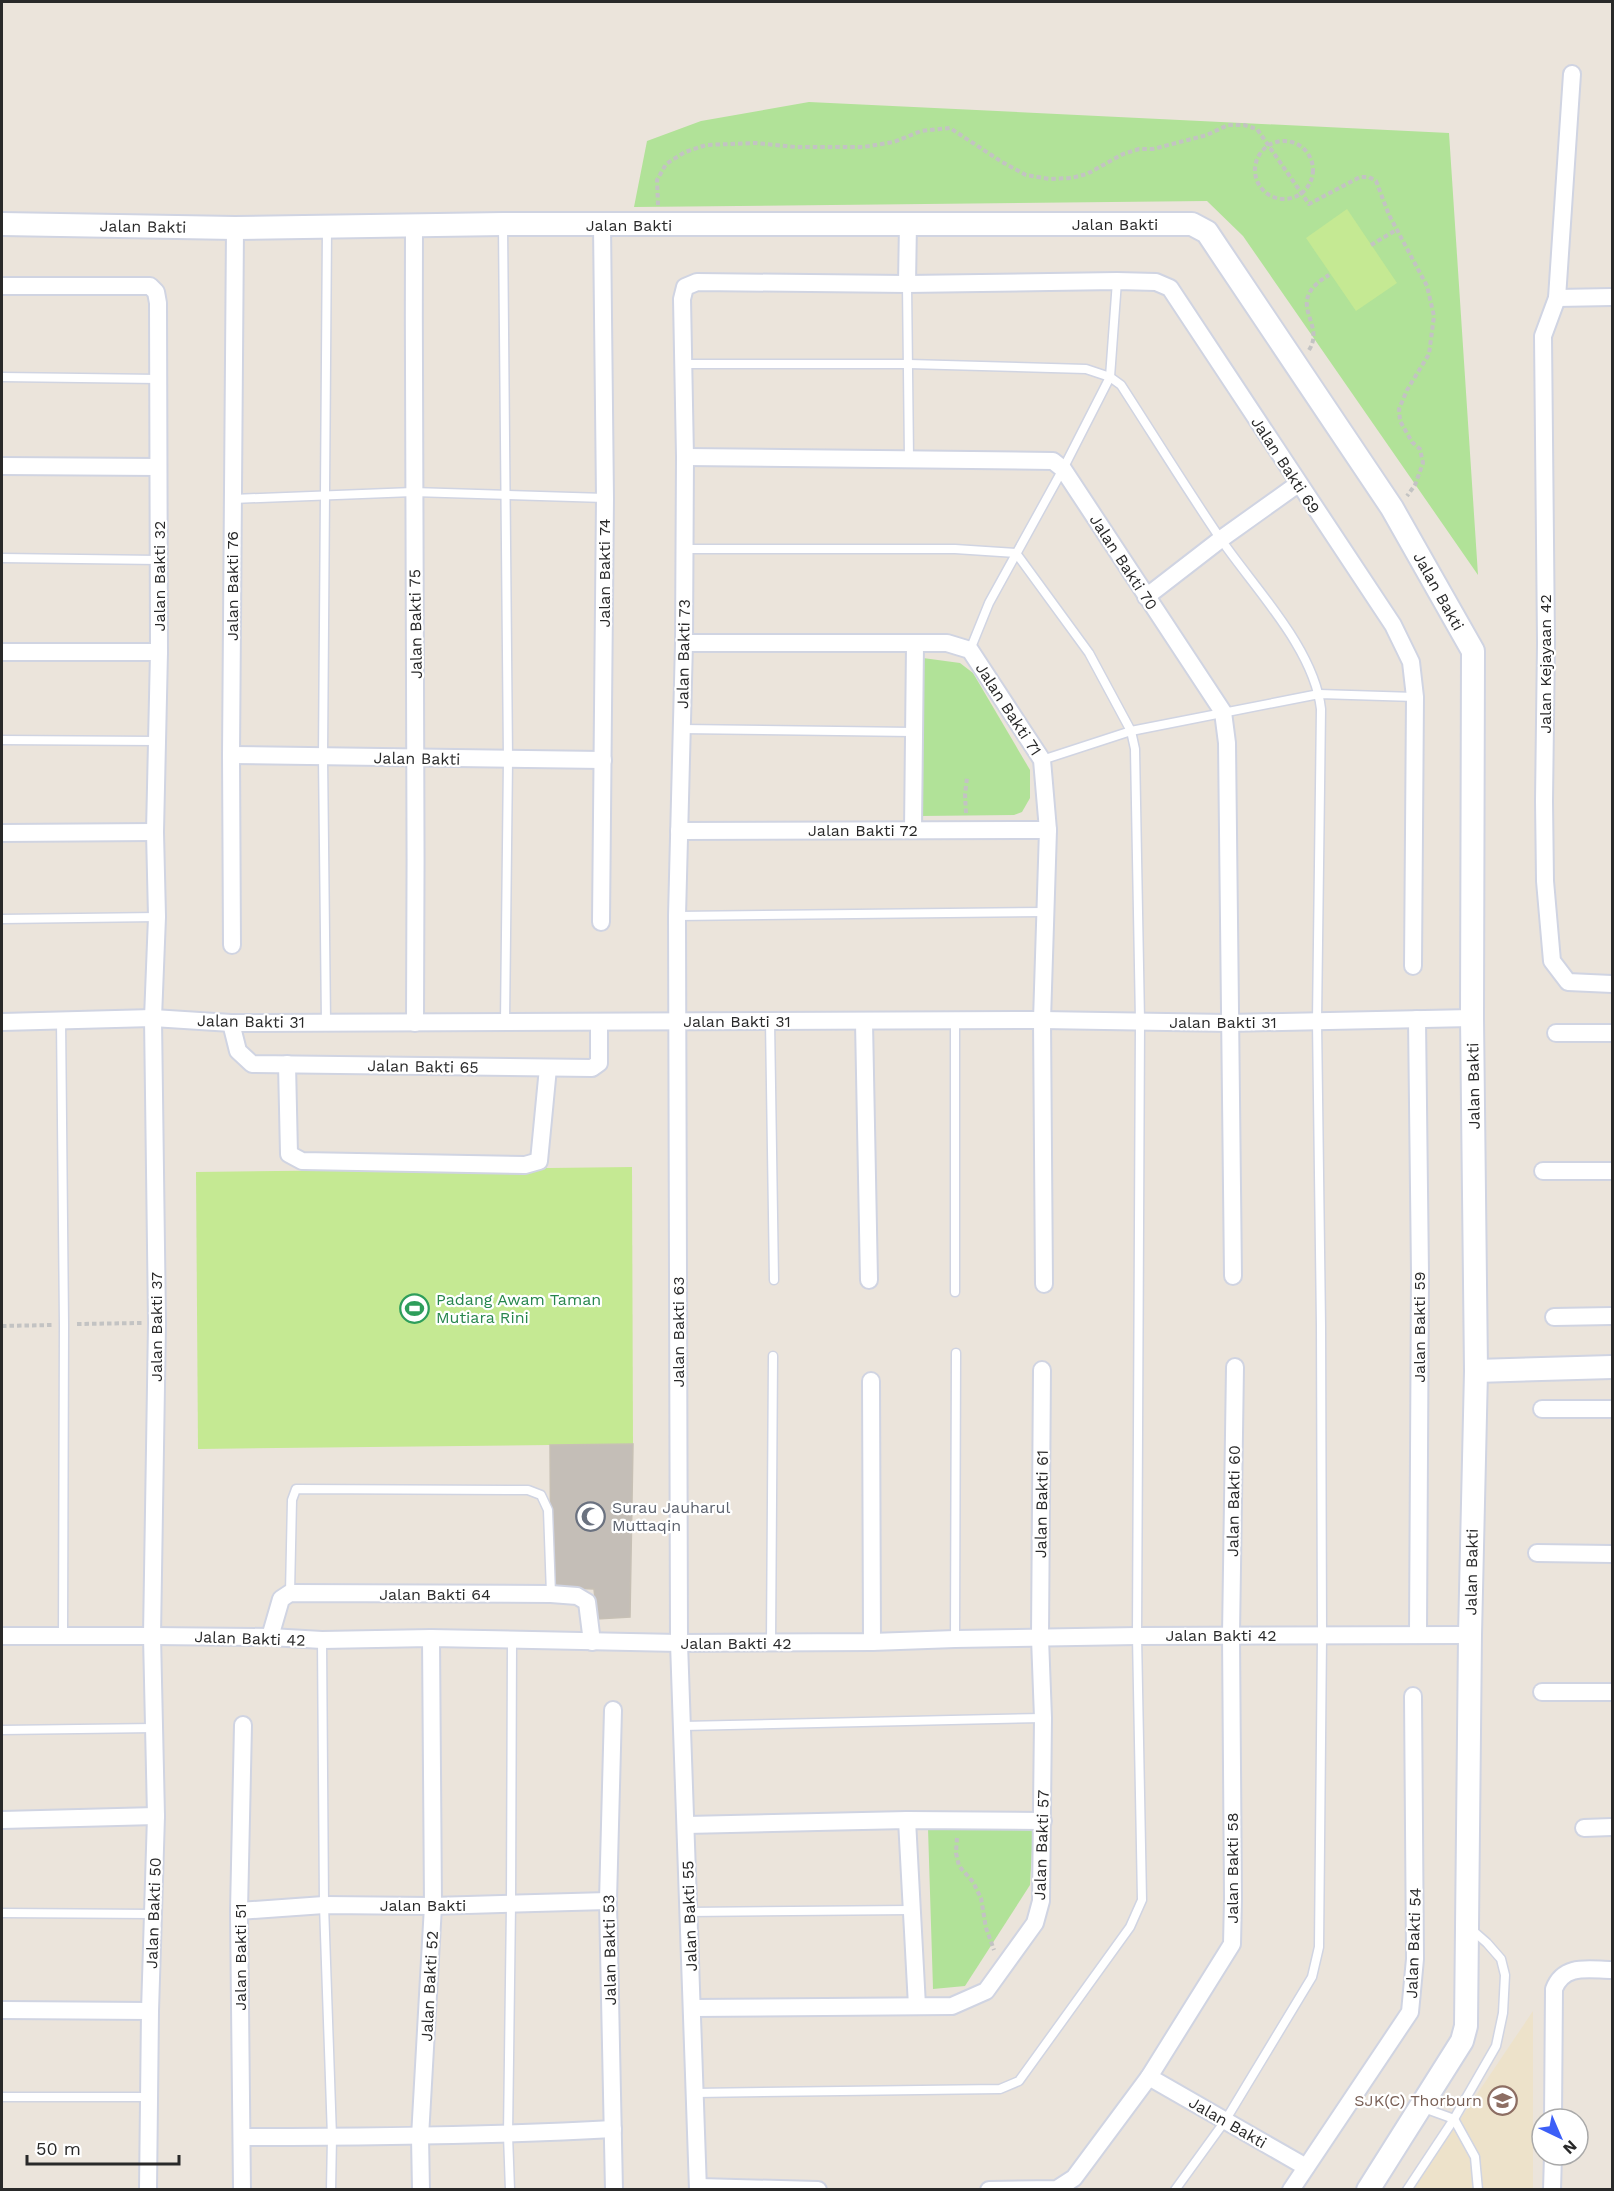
<svg xmlns="http://www.w3.org/2000/svg" width="1614" height="2191" font-family="'Work Sans',sans-serif">
<style>
.education{fill:#ede2ca}
.green{fill:#b1e298}
.pitch{fill:#c5e993}
.building{fill:#c4beb7;stroke:#c7c0b5;stroke-width:1.5}
.lines{fill:none;stroke-linecap:round;stroke-linejoin:round}
.lane-casing{stroke:#d0d4e2;stroke-width:11}
.street-casing{stroke:#d0d4e2;stroke-width:20}
.secondary-casing{stroke:#d0d4e2;stroke-width:26}
.path{stroke:#c3c3c3;stroke-width:4;stroke-dasharray:4.5 3;stroke-linecap:butt}
.lane{stroke:#fff;stroke-width:8}
.street{stroke:#fff;stroke-width:16}
.secondary{stroke:#fff;stroke-width:22}
.labels{text-anchor:middle;stroke-width:4.5;stroke-linejoin:round;paint-order:stroke}
.street-label{font-size:16px;fill:#292929;stroke:#fff}
.leisure-label{font-size:16px;fill:#27864d;stroke:#fff;text-anchor:start}
.worship-label{font-size:16px;fill:#5b616d;stroke:#fff;text-anchor:start}
.education-label{font-size:16px;fill:#785e54;stroke:#fff;text-anchor:end}
</style>
<rect width="100%" height="100%" fill="#ebe4db"/>
<path class="education" d="M1533 2011V2189H1413Z"/>
<g class="green">
<path d="M809 102 1449 133 1478 575 1243 236 1207 201 634 207 647 141 701 121Z"/>
<path d="M923 658 960 663 973 673 1030 770V798L1022 812 1014 815 921 816Z"/>
<path d="M928 1828 1033 1829 1030 1885 965 1986 933 1989Z"/>
</g>
<g class="pitch">
<path d="M1347 209 1397 283 1356 311 1306 238Z"/>
<path d="M632 1167 633 1444 198 1449 196 1172Z"/>
</g>
<path class="building" d="M633 1444 630 1617 597 1619 594 1589 551 1587 550 1445Z"/>
<g class="lines">
<defs>
<g id="lane">
<path d="M503 225 508 759 505 1022"/>
<path d="M907 284 909 459"/>
<path d="M683 364H909L1086 369 1110 377 1121 385C1154 436 1186 488 1220 538 1254 588 1314 648 1321 709L1317 1021 1321 1326 1322 1636 1319 1947 1312 1977 1225 2121 1175 2190"/>
<path d="M2 377 159 379"/>
<path d="M233 499 413 492 605 498"/>
<path d="M684 549H955L1016 553 1089 653 1131 731 1135 749 1140 1021 1137 1636 1142 1900 1130 1927 1019 2081 1000 2089 695 2093"/>
<path d="M2 558 159 560"/>
<path d="M970 650 989 603 1063 469 1110 377 1117 281"/>
<path d="M681 729 913 732"/>
<path d="M2 740 156 741"/>
<path d="M1042 760 1131 731 1319 694 1415 697"/>
<path d="M677 916 1045 912"/>
<path d="M2 919 157 917"/>
<path d="M61 1019 64 1325 63 1636"/>
<path d="M955 1020V1292"/>
<path d="M770 1021 774 1280"/>
<path d="M326 1022 323 757 327 228"/>
<path d="M290 1593 292 1500 296 1489 528 1490 541 1495 548 1510 551 1594"/>
<path d="M955 1639 956 1353"/>
<path d="M322 1640 324 1905 332 2137 331 2190"/>
<path d="M771 1643 773 1356"/>
<path d="M683 1726 1043 1718"/>
<path d="M2 1730 155 1728"/>
<path d="M688 1912 911 1910"/>
<path d="M2 1913 153 1914"/>
<path d="M2 2097H149"/>
<path d="M1421 2107 1454 2119 1475 2157 1478 2190"/>
<path d="M510 2190 508 2135 511 1904 512 1640"/>
<path d="M1407 2190 1454 2119 1496 2046 1503 2013 1505 1975 1501 1959 1487 1943 1471 1929"/>
</g>
<g id="street">
<path d="M1572 74 1557 298 1543 336 1546 643 1544 801 1545 881 1552 961 1568 982 1612 984"/>
<path d="M908 223 907 284 1117 281 1156 282 1170 288 1393 625 1411 662 1415 697 1413 966"/>
<path d="M414 225C413 491 417 757 415 1023"/>
<path d="M2 286H150L156 292 158 303 159 652 155 832 157 917 153 1018 157 1323 152 1636 156 1816 150 2011 148 2190"/>
<path d="M1557 298 1612 297"/>
<path d="M685 457 1053 461 1063 469 1223 712 1227 743 1233 1276"/>
<path d="M2 466 158 467"/>
<path d="M1146 597 1221 539 1298 484"/>
<path d="M684 643H947L970 650 1042 760 1048 830 1042 1020 1044 1284"/>
<path d="M2 652H159"/>
<path d="M231 755 603 760"/>
<path d="M913 830 915 645"/>
<path d="M679 831 1048 830"/>
<path d="M2 833 155 832"/>
<path d="M601 922 605 498 602 225"/>
<path d="M232 945 231 755 235 228"/>
<path d="M1417 1019 1420 1274 1418 1634"/>
<path d="M2 1022 153 1018 231 1023 1042 1020 1229 1023 1472 1018"/>
<path d="M864 1022 869 1280"/>
<path d="M231 1023 238 1051 252 1064 592 1068 599 1063V1023"/>
<path d="M1556 1033H1612"/>
<path d="M287 1064 289 1154 302 1161 525 1165 539 1161 548 1068"/>
<path d="M1543 1171H1612"/>
<path d="M1554 1317 1612 1316"/>
<path d="M871 1381 872 1642"/>
<path d="M1542 1409H1612"/>
<path d="M1537 1553 1612 1554"/>
<path d="M2 1636H152L270 1637 322 1640 431 1638 679 1643 872 1642 955 1639 1137 1636 1470 1635"/>
<path d="M270 1637 281 1599 290 1593 551 1594 577 1596 587 1602 592 1642"/>
<path d="M1542 1692H1612"/>
<path d="M613 1710 608 1901 614 2190"/>
<path d="M2 1820 156 1816"/>
<path d="M907 1820 917 2006"/>
<path d="M686 1825 907 1820 1043 1821"/>
<path d="M1584 1828 1612 1827"/>
<path d="M239 1911 324 1905 433 1906 608 1901"/>
<path d="M692 2008 952 2006 986 1991 1035 1923 1041 1901 1043 1718 1040 1638 1042 1370"/>
<path d="M2 2010 150 2011"/>
<path d="M1149 2077 1306 2167"/>
<path d="M1553 2119 1554 1989C1564 1963 1590 1970 1612 1970"/>
<path d="M242 2137C366 2137 489 2136 613 2129"/>
<path d="M698 2187 818 2190"/>
<path d="M242 2190 239 1911 243 1725"/>
<path d="M421 2190 420 2137 433 1906 431 1638"/>
<path d="M698 2190 679 1643 677 916 684 643 685 457 682 299 685 287 697 282 907 284"/>
<path d="M989 2190 1057 2189 1074 2178 1149 2077 1232 1944 1233 1899 1231 1635 1235 1367"/>
<path d="M1291 2190 1410 2012 1415 1959 1413 1696"/>
<path d="M1552 2190 1553 2155"/>
</g>
<g id="secondary">
<path d="M2 224 235 228 503 224H1192L1207 232 1217 247 1392 508 1473 651 1472 1018 1476 1371 1470 1635 1466 2026 1462 2041 1368 2190"/>
<path d="M1476 1371 1612 1367"/>
</g>
</defs>
<use href="#lane" class="lane-casing"/>
<use href="#street" class="street-casing"/>
<use href="#secondary" class="secondary-casing"/>
<g class="path">
<circle cx="1284" cy="170" r="29"/>
<path d="M658 205 657 180 666 164 685 152 706 145 756 143 796 147H863L894 142 921 131 950 128 1002 162 1026 175 1050 179 1071 178 1087 174 1123 154 1139 149H1153L1207 135 1228 125H1244L1257 129 1309 204 1360 177H1369L1376 181 1389 215 1427 286 1434 316 1429 354 1407 390 1399 409 1400 421 1412 442 1420 449 1423 463 1415 485 1407 496"/>
<path d="M1371 245 1396 230"/>
<path d="M1309 350C1327 322 1282 303 1329 275"/>
<path d="M966 813 965 794 967 778"/>
<path d="M77 1324 142 1323"/>
<path d="M2 1326 52 1325"/>
<path d="M957 1838 956 1853 959 1866 973 1882 981 1898 986 1928 994 1950"/>
</g>
<use href="#lane" class="lane"/>
<use href="#street" class="street"/>
<use href="#secondary" class="secondary"/>
</g>
<defs>
<symbol id="stadium-ring" viewBox="-11 -11 22 22"><circle r="9.5" fill="#fff" stroke="#2e9e5b" stroke-width="1.5"/><path d="M0-5a6.5 5 0 1 0 0 10a6.5 5 0 1 0 0-10ZM-3.5-1.8h7v3.6h-7Z" fill="#2e9e5b"/></symbol>
<symbol id="mosque-ring" viewBox="-11 -11 22 22"><circle r="9.5" fill="#fff" stroke="#6b7280" stroke-width="1.5"/><path d="M3.5-4.9A6 6 0 1 0 3.5 4.9A5 5 0 1 1 3.5-4.9Z" fill="#6b7280"/></symbol>
<symbol id="school-ring" viewBox="-11 -11 22 22"><circle r="9.5" fill="#fff" stroke="#8d6e63" stroke-width="1.5"/><path d="M0-5L7-2L0 1L-7-2ZM-4 1L0 2.5L4 1V4Q0 6-4 4Z" fill="#8d6e63"/></symbol>
</defs>
<g fill-rule="evenodd">
<use href="#stadium-ring" x="398" y="1292" width="33" height="33"/>
<use href="#mosque-ring" x="574" y="1500" width="33" height="33"/>
<use href="#school-ring" x="1486" y="2084" width="33" height="33"/>
</g>
<g class="labels">
<g class="street-label">
<text x="1115" y="230">Jalan Bakti</text>
<text x="629" y="231">Jalan Bakti</text>
<text transform="translate(143 226) rotate(1)" y="6">Jalan Bakti</text>
<text transform="translate(1286 465) rotate(57)" y="6">Jalan Bakti 69</text>
<text transform="translate(1124 562) rotate(57)" y="6">Jalan Bakti 70</text>
<text transform="translate(604 573) rotate(-90)" y="6">Jalan Bakti 74</text>
<text transform="translate(159 576) rotate(-90)" y="6">Jalan Bakti 32</text>
<text transform="translate(232 586) rotate(-90)" y="6">Jalan Bakti 76</text>
<text transform="translate(1439 591) rotate(61)" y="6">Jalan Bakti</text>
<text transform="translate(415 624) rotate(-91)" y="6">Jalan Bakti 75</text>
<text transform="translate(683 654) rotate(-89)" y="6">Jalan Bakti 73</text>
<text transform="translate(1545 664) rotate(-90)" y="6">Jalan Kejayaan 42</text>
<text transform="translate(1009 709) rotate(57)" y="6">Jalan Bakti 71</text>
<text transform="translate(417 758) rotate(1)" y="6">Jalan Bakti</text>
<text x="863" y="836">Jalan Bakti 72</text>
<text transform="translate(251 1021) rotate(1)" y="6">Jalan Bakti 31</text>
<text x="737" y="1027">Jalan Bakti 31</text>
<text x="1223" y="1028">Jalan Bakti 31</text>
<text transform="translate(423 1066) rotate(1)" y="6">Jalan Bakti 65</text>
<text transform="translate(1473 1086) rotate(-91)" y="6">Jalan Bakti</text>
<text transform="translate(156 1327) rotate(-90)" y="6">Jalan Bakti 37</text>
<text transform="translate(1419 1327) rotate(-90)" y="6">Jalan Bakti 59</text>
<text transform="translate(678 1332) rotate(-90)" y="6">Jalan Bakti 63</text>
<text transform="translate(1233 1501) rotate(-89)" y="6">Jalan Bakti 60</text>
<text transform="translate(1041 1504) rotate(-89)" y="6">Jalan Bakti 61</text>
<text transform="translate(1471 1572) rotate(-89)" y="6">Jalan Bakti</text>
<text x="435" y="1600">Jalan Bakti 64</text>
<text x="1221" y="1641">Jalan Bakti 42</text>
<text transform="translate(250 1638) rotate(2)" y="6">Jalan Bakti 42</text>
<text x="736" y="1649">Jalan Bakti 42</text>
<text transform="translate(1041 1845) rotate(-88)" y="6">Jalan Bakti 57</text>
<text transform="translate(1232 1868) rotate(-90)" y="6">Jalan Bakti 58</text>
<text x="423" y="1911">Jalan Bakti</text>
<text transform="translate(153 1913) rotate(-88)" y="6">Jalan Bakti 50</text>
<text transform="translate(689 1916) rotate(-92)" y="6">Jalan Bakti 55</text>
<text transform="translate(1413 1943) rotate(-88)" y="6">Jalan Bakti 54</text>
<text transform="translate(609 1950) rotate(-91)" y="6">Jalan Bakti 53</text>
<text transform="translate(240 1957) rotate(-90)" y="6">Jalan Bakti 51</text>
<text transform="translate(429 1986) rotate(-87)" y="6">Jalan Bakti 52</text>
<text transform="translate(1228 2122) rotate(30)" y="6">Jalan Bakti</text>
</g>
<g class="leisure-label">
<text x="436" y="1305">Padang Awam Taman<tspan x="436" dy="18">Mutiara Rini</tspan></text>
</g>
<g class="worship-label">
<text x="612" y="1513">Surau Jauharul<tspan x="612" dy="18">Muttaqin</tspan></text>
</g>
<g class="education-label">
<text x="1482" y="2106">SJK(C) Thorburn</text>
</g>
</g>
<rect width="1614" height="2191" fill="none" stroke="#292929" stroke-width="6"/>
<g transform="translate(1560 2137) rotate(136)"><circle r="28" fill="#ffffff" stroke="#a9a9a9" stroke-width="1.5"/>
<path d="M0-4.5L10 22L0 15L-10 22Z" fill="#3c5ff7"/>
<text y="-9" font-size="16" font-weight="bold" text-anchor="middle" fill="#292929">N</text>
</g>
<path d="M27 2155v9h152v-9" fill="none" stroke="#292929" stroke-width="3"/>
<text x="36" y="2155" font-size="18" fill="#292929" stroke="#ffffff" stroke-width="4.5" paint-order="stroke">50 m</text>
</svg>
